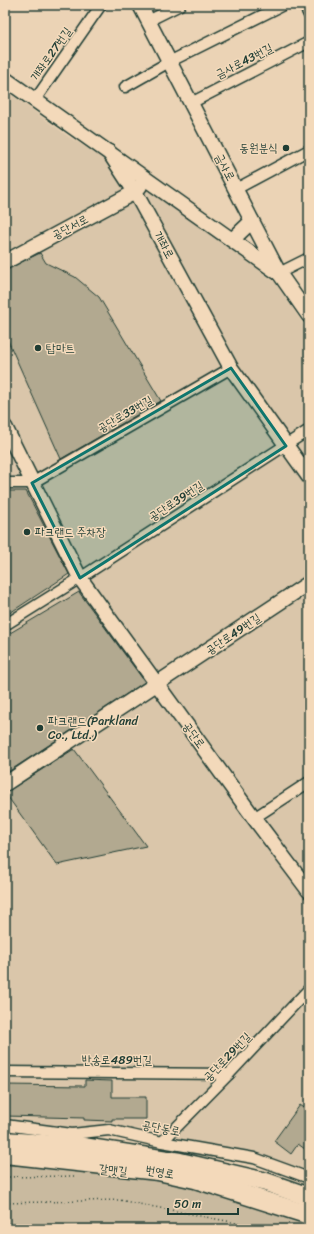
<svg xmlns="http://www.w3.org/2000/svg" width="314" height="1234" font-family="Sriracha,'Poor Story',sans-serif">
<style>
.built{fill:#dac6aa}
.green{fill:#c9ba9f;stroke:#747c6a}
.water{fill:#9c9984;stroke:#6a7464}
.building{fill:#b2a990;stroke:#1f3d34}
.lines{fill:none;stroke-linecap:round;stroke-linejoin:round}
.street-casing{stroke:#1f3d34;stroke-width:13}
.secondary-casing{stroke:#1f3d34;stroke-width:17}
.highway-casing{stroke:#1f3d34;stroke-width:21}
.path{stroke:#1f3d34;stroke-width:1.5;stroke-dasharray:1 3;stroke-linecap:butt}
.street{stroke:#f3d9ba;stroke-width:10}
.secondary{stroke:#f3d9ba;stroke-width:14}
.highway{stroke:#f3d9ba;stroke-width:18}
.marked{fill:#0f766e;fill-opacity:0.2;stroke:#0f766e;stroke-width:3;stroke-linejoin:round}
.poi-dot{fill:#1f3d34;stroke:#f3d9ba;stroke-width:1.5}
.labels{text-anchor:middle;stroke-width:3;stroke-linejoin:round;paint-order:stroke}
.street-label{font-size:12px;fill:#1f3d34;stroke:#f3d9ba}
.poi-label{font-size:12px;fill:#1f3d34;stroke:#f3d9ba;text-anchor:start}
</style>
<rect width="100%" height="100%" fill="#ebd3b5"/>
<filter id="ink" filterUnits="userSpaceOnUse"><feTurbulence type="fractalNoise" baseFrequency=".025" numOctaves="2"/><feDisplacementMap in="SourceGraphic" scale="8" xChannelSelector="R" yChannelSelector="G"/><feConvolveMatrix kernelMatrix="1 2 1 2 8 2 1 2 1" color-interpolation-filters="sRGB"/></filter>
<g filter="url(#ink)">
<g class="built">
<path d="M5 90 69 137 110 162 148 191 217 236 276 283 309 333V574L187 655 131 696 5 777Z"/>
<path d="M309 588V1170L242 1150 186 1140 166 1133 108 1125 74 1129 5 1121V789Z"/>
</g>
<path class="green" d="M5 1165 59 1167 160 1178 309 1220V1229H5Z"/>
<path class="water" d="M5 1224 107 1229H5Z"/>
<g class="building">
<path d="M40 253 46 263 75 277 99 297 161 401 61 459 5 334V270Z"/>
<path d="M5 491H26L69 574 5 616Z"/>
<path d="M79 592 145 682 5 774V636Z"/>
<path d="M74 749 146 846 57 865 5 793Z"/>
<path d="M85 1080 112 1081V1097H146V1119H112V1121L84 1120V1118L5 1116V1085L85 1086Z"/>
<path d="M300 1105 309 1111V1152L298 1144 291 1154 274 1141Z"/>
</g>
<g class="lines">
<defs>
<g id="street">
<path d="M304 5 309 15"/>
<path d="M148 21 180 5"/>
<path d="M125 87 169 62 283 5"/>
<path d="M35 100 101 5"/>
<path d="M191 103 309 42"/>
<path d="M236 189 309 150"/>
<path d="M279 273 309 258"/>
<path d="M5 483H32L231 368"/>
<path d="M5 625 80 578 309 430"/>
<path d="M254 818 309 782"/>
<path d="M5 1072 229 1074"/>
<path d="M5 1125 72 1134 109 1130 162 1142 254 1158 309 1178"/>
<path d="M162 1142 229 1074 309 989"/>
</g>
<g id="secondary">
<path d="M140 5 279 273 309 316"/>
<path d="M5 79 277 272"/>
<path d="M109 152 135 192 231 368 309 477"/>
<path d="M232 240 252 221"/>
<path d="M5 262 135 192 140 186"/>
<path d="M5 427 80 578 254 818 309 891"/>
<path d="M5 784 309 583"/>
</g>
<g id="highway">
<path d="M5 1141 83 1147 180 1162 266 1182 309 1197"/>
<path d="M5 1154 158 1171 195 1179 309 1215"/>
</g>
</defs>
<use href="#street" class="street-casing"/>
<use href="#secondary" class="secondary-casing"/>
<use href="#highway" class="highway-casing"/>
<g class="path">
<path d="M5 1177 75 1176"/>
<path d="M5 1203 119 1200 252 1226 262 1229"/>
</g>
<use href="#street" class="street"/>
<use href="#secondary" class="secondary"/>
<use href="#highway" class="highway"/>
</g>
</g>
<path class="marked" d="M231 368 286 446 80 578 32 483Z"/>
<g class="poi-dot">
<circle cx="286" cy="148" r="4"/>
<circle cx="38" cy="348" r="4"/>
<circle cx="27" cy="532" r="4"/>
<circle cx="40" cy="728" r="4"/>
</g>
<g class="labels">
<g class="street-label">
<text transform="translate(51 54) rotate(-55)" y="4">개좌로27번길</text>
<text transform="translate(244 61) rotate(-27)" y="4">금사로43번길</text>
<text transform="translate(225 167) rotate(62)" y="4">금사로</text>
<text transform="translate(70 227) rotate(-28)" y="4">공단서로</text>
<text transform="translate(164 245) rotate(61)" y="4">개좌로</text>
<text transform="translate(125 414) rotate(-30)" y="4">공단로33번길</text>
<text transform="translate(176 501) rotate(-33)" y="4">공단로39번길</text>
<text transform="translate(233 634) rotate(-34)" y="4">공단로49번길</text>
<text transform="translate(194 735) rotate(54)" y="4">공단로</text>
<text transform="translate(227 1057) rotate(-46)" y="4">공단로29번길</text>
<text x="117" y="1064">반송로489번길</text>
<text transform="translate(161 1128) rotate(11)" y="4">공단동로</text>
<text transform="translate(113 1170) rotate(6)" y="4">갈맷길</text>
<text transform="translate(160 1172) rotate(10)" y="4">번영로</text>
</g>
<g class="poi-label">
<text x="278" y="152" text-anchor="end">동원분식</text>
<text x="46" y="352">탑마트</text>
<text x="35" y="536">파크랜드 주차장</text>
<text x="48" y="725">파크랜드(Parkland<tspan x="48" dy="14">Co., Ltd.)</tspan></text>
</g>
</g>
<rect width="314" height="1234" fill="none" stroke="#f3d9ba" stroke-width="20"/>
<rect x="10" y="10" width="294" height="1214" fill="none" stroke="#1f3d34" stroke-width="1.5" filter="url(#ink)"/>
<path d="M168 1208v6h70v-6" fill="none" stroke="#1f3d34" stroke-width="2"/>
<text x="174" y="1208" font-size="12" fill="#1f3d34" stroke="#f3d9ba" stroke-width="3" paint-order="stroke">50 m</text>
</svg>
